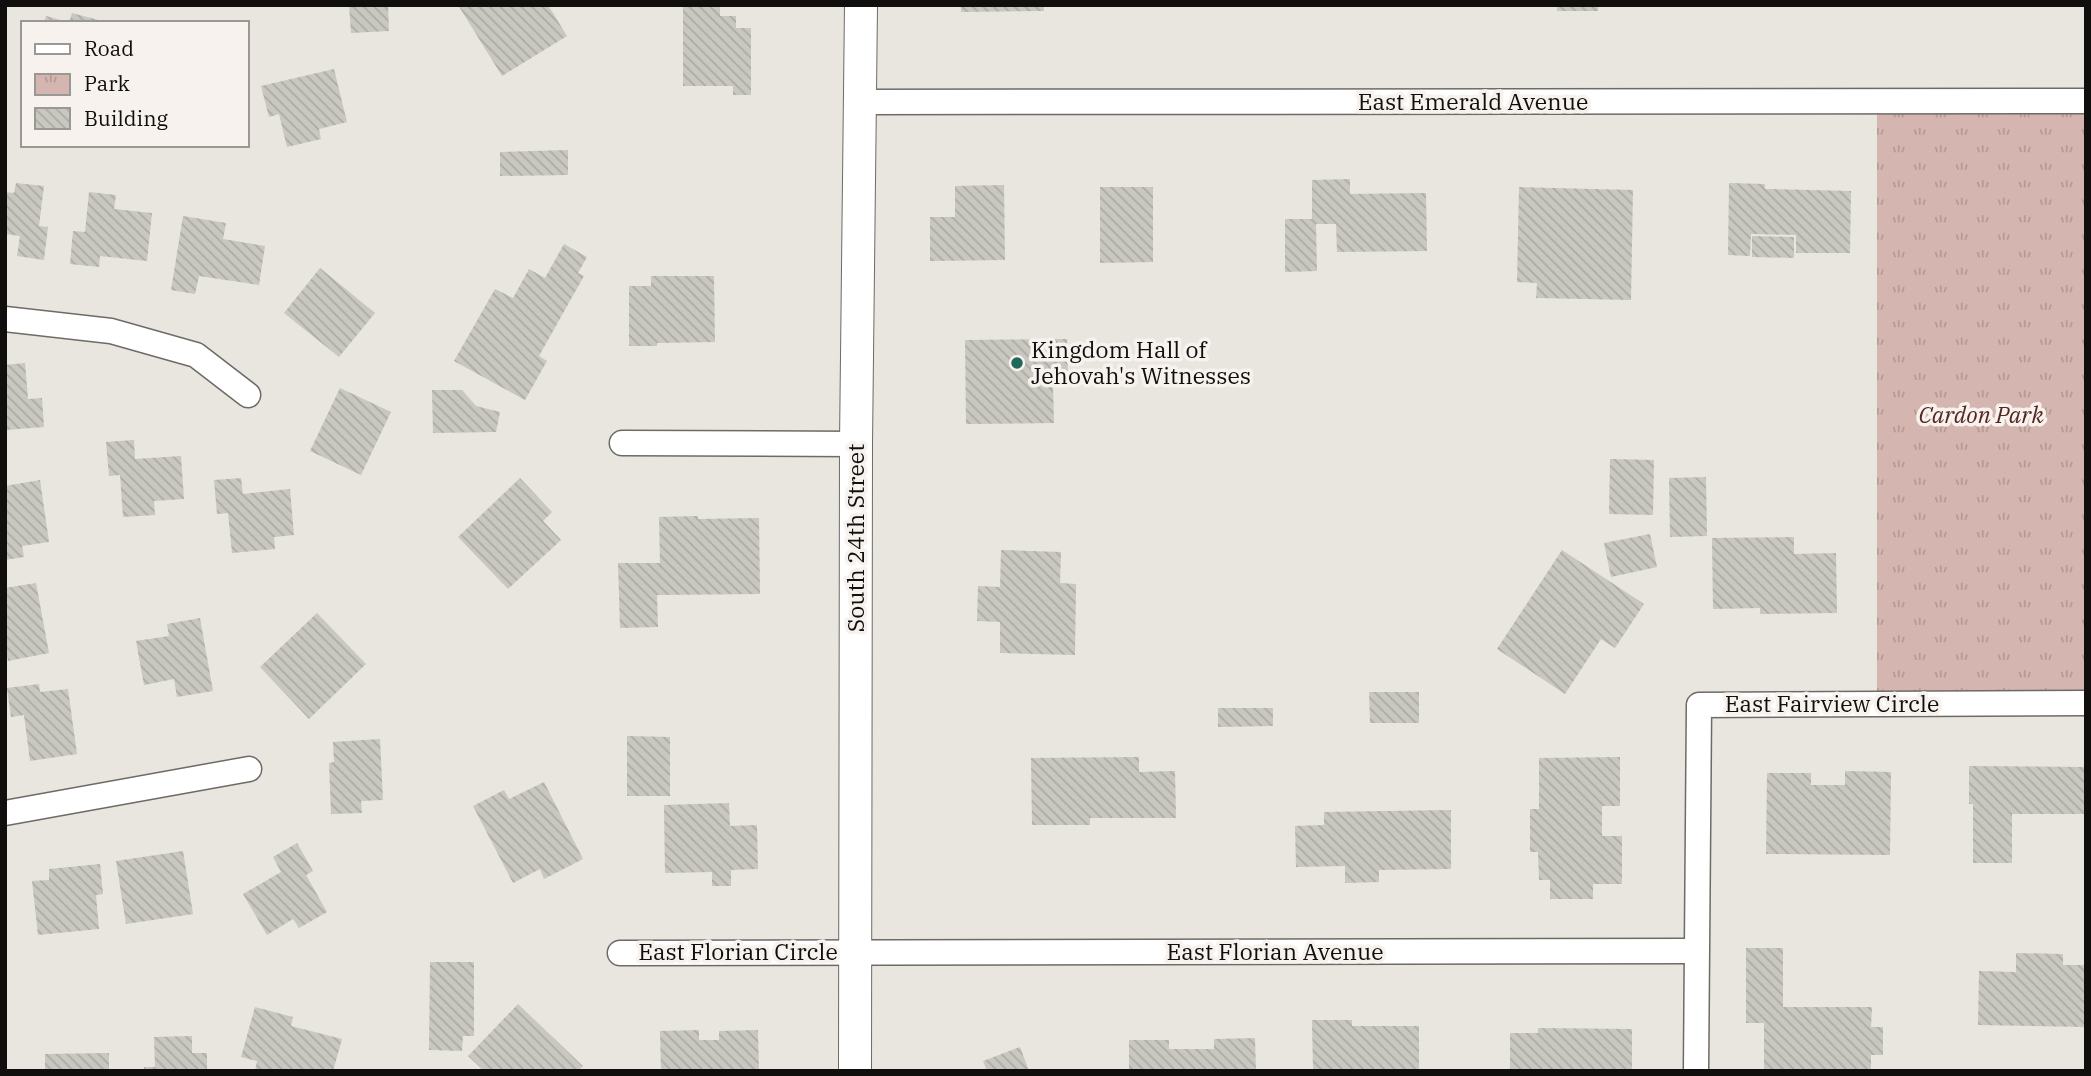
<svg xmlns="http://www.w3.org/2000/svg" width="2091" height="1076" font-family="'IBM Plex Serif',serif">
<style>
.park{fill:url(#park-tufts)}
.building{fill:url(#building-back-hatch)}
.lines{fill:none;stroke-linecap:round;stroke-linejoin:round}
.minor-casing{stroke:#6e6a66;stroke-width:27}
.tertiary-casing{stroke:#6e6a66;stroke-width:34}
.minor{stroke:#fff;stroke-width:24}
.tertiary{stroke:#fff;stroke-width:32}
.poi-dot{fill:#21675a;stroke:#f7f2ed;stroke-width:2.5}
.labels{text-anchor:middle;stroke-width:7;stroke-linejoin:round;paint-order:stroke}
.street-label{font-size:23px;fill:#100f0d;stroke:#f7f2ed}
.poi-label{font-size:23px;fill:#100f0d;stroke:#f7f2ed;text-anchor:start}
.park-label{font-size:23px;font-style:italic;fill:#55261f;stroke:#f7f2ed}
</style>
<defs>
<pattern id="park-tufts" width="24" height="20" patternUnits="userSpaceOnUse" patternTransform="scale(1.75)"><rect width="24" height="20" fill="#d4b5af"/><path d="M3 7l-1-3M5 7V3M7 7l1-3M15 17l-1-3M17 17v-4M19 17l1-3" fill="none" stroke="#b59a95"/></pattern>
<pattern id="building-back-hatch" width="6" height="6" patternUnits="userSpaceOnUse" patternTransform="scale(1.75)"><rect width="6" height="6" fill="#c8c7c0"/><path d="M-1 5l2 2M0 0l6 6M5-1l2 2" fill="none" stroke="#abaaa4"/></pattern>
</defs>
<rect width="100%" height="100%" fill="#e9e5df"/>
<path class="park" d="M1877 101H2086V703L1877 704Z"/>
<g class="building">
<path d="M349 5H388L389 31 351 33Z"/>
<path d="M458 5H548L567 36 502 76Z"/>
<path d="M683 5H720V16H736V28H751V95H733V86H683Z"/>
<path d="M961 5H1044V11L961 12Z"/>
<rect x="1557" y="5" width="41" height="6"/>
<path d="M72 13 106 22V23H69Z"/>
<path d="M46 16 68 22V23H44Z"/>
<path d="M334 69 347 122 319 129 321 139 287 147 279 114 269 117 261 86Z"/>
<path d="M568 150V175L500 176V152Z"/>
<path d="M1350 179V194L1426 193 1427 251 1337 252 1336 224H1316L1317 271 1285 272V219H1312V180Z"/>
<path d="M16 183 44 186 39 226 48 227 44 260 17 256 20 236 5 234V192L14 193Z"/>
<path d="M1729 183 1765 184V189L1851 191 1850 253H1796V235L1751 234 1750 256 1728 255Z"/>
<path d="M1004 185 1005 260 930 261V217H955V186Z"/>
<path d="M1100 187H1153V262L1100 263Z"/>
<path d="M1519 187 1633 190 1631 300 1536 298 1537 283 1517 282Z"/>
<path d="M89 192 116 195 114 209 152 213 147 261 100 256 99 267 70 264 73 231 85 232Z"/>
<path d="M183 216 226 223 223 239 265 246 259 285 199 276 195 294 171 290Z"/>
<path d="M1752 236 1794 237V258L1752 257Z"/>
<path d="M564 244 587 257 578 273 584 276 539 356 547 361 525 400 454 361 495 289 513 298 529 269 545 278Z"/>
<path d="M320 268 375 313 339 357 284 313Z"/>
<path d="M651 276H714L715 342 657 343V346H629V286H651Z"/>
<path d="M1067 339 1068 386H1053L1054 423 966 424 965 340Z"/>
<path d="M25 363 28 399 42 398 44 427 5 430V365Z"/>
<path d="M340 388 391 412 361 475 310 451Z"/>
<path d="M432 390H462L476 406 500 412 496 432 433 433Z"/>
<path d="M134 440 135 459 181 456 184 499 154 501 155 515 123 517 120 475 109 476 106 442Z"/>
<path d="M1610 459 1654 460 1653 515 1609 514Z"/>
<path d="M1706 477 1707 536 1670 537 1669 478Z"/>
<path d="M241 478 243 494 290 489 294 535 274 537 275 549 232 553 228 513 217 514 214 480Z"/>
<path d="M520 478 552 512 543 521 561 540 508 589 458 537Z"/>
<path d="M40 480 49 542 22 546 24 557 5 560V486Z"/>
<path d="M698 516V519L759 518 760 594 657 595 658 627 620 628 618 563H660L659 517Z"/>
<path d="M1650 534 1657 567 1611 577 1604 543Z"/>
<path d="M1794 537V554L1836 553 1837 613 1760 614V608L1713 609 1712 538Z"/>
<path d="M1001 550 1061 552 1060 583 1076 584 1075 655 1000 653V622L977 621 978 586 1000 587Z"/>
<path d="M1562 550 1644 604 1615 648 1601 639 1565 694 1497 649Z"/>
<path d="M36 583 49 653 8 661 5 645V588Z"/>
<path d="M317 613 366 664 309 719 260 667Z"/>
<path d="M200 618 213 691 177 697 174 679 144 685 136 641 169 636 167 624Z"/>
<path d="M39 684 40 692 68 689 77 754 30 761 24 715 11 717 7 688Z"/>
<path d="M1369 692H1419V723H1370Z"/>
<path d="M1218 708H1273V726L1218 727Z"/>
<path d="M627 736 670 737V796H627Z"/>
<path d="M380 739 383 800 361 801 362 813 331 814 329 763 334 762 333 742Z"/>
<path d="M1139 757V772L1175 771 1176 818H1090V825H1032L1031 758Z"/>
<path d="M1620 757V806H1602V836H1622V884H1593V899H1550V880H1539L1538 852H1530V809H1539V758Z"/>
<path d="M1969 766 2086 767V814H2012V863H1973V804H1969Z"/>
<path d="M1845 771 1891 772 1890 855 1766 854 1767 773H1811V785H1845Z"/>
<path d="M544 782 583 859 544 879 540 869 513 883 473 806 504 790 509 799Z"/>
<path d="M729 803 730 826 757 825 758 869 731 870V886H712V872L665 873 664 805Z"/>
<path d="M1451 810V869L1379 870V882L1345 883V866L1296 867 1295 826 1324 825V812Z"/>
<path d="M297 843 313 871 306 875 327 912 299 928 293 919 267 935 243 894 281 872 273 857Z"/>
<path d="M183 851 193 914 126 924 116 861Z"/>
<path d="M100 864 103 894 96 895 99 929 38 935 32 881 49 880V869Z"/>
<path d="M1746 948H1783V1007H1872L1871 1027H1883V1055H1871V1071H1764V1023H1746Z"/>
<path d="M2016 953 2063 954V965H2086V1027L1978 1025 1979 971 2016 972Z"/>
<path d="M430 962H474V1036H463L462 1051 429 1050Z"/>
<path d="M518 1004 583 1066 578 1071H484L468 1056Z"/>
<path d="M255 1007 293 1017 291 1026 342 1039 333 1071H255L257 1061 241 1057Z"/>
<path d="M1312 1020H1352V1026H1419V1071H1313Z"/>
<path d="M1538 1028 1632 1029V1071H1510V1033H1538Z"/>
<path d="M699 1030V1040H719V1031L758 1030 759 1071H661L660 1031Z"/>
<path d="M192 1036V1053H207V1071H144V1067H155L154 1037Z"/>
<path d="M1255 1038 1256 1071H1129V1040H1169V1049H1214V1039Z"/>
<path d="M1020 1047 1029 1071H987L983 1061Z"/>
<path d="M109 1053V1071H45V1054Z"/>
</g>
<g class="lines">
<defs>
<g id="minor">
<path d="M860 102 2086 101"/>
<path d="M5 319 111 331 196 355 248 395"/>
<path d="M622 443 856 444"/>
<path d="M5 813 249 769"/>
<path d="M620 953 1696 951"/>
<path d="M1696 1071 1699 705 2086 703"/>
</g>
<path id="tertiary" d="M855 1071 856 444 861 5"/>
</defs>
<use href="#minor" class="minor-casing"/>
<use href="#tertiary" class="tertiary-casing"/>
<use href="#minor" class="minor"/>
<use href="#tertiary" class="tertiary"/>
</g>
<circle class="poi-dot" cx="1017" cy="363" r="7"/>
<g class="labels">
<g class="street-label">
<text x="1473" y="110">East Emerald Avenue</text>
<text transform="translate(856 538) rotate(-90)" y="8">South 24th Street</text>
<text x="1832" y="712">East Fairview Circle</text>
<text x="738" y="960">East Florian Circle</text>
<text x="1275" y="960">East Florian Avenue</text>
</g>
<g class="poi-label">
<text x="1031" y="358">Kingdom Hall of<tspan x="1031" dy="26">Jehovah's Witnesses</tspan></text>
</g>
<g class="park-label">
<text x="1981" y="423">Cardon Park</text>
</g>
</g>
<rect width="2091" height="1076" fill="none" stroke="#100f0d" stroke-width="14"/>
<rect x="21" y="21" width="228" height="126" fill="#f7f2ed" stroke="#9b9793" stroke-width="2"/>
<rect x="35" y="44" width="35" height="10" fill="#ffffff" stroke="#9b9793" stroke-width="2"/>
<text x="84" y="56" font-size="21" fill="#100f0d">Road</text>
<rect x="35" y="74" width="35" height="21" fill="url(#park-tufts)" stroke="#9b9793" stroke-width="2"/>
<text x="84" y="91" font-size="21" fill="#100f0d">Park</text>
<rect x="35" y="108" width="35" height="21" fill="url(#building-back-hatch)" stroke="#9b9793" stroke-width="2"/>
<text x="84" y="126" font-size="21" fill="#100f0d">Building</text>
</svg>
